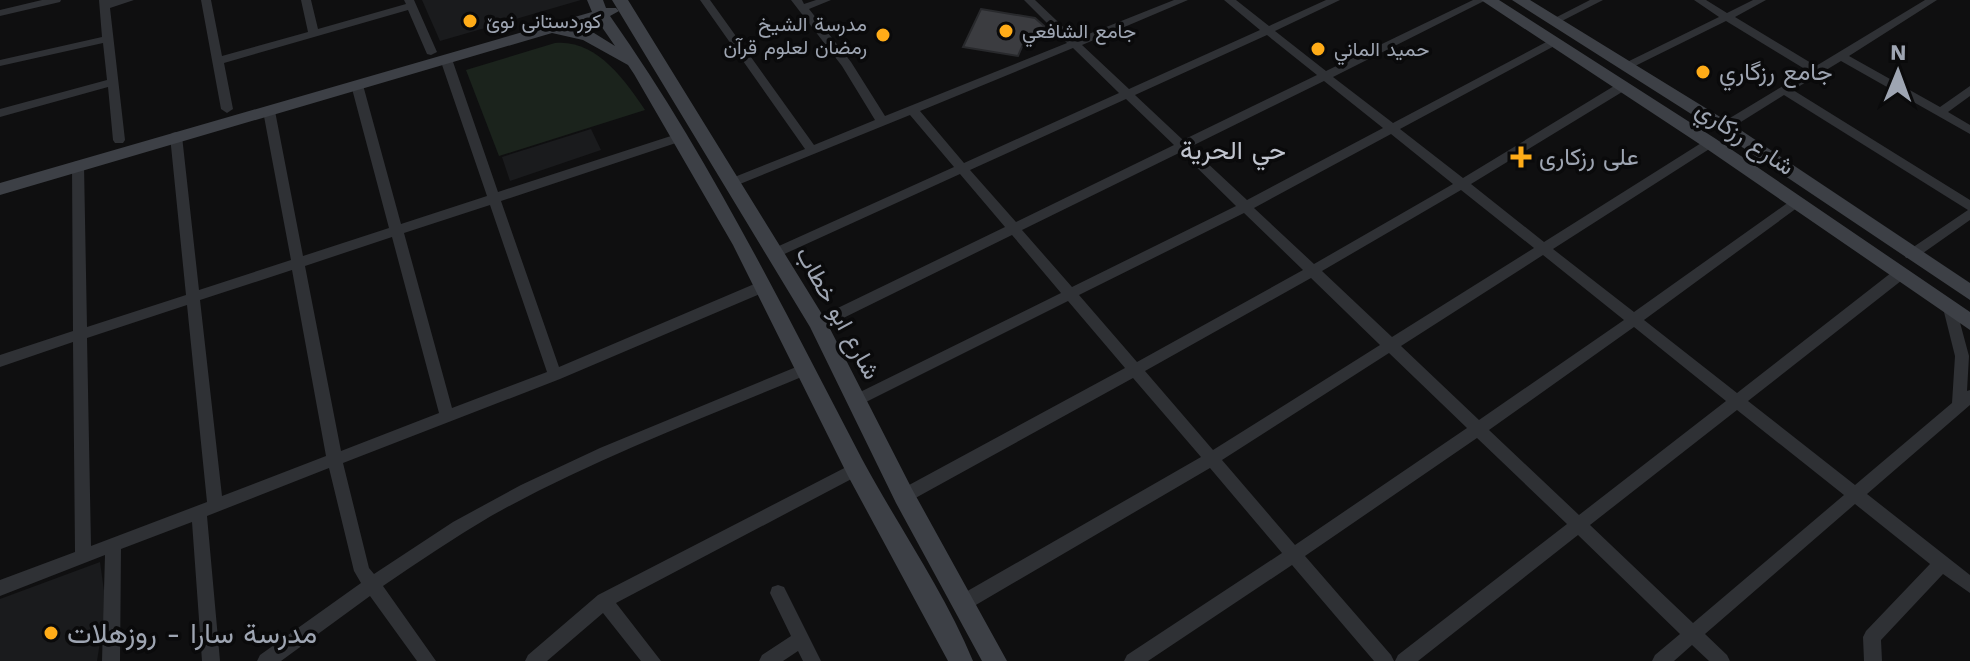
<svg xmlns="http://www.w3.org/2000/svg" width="1970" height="661" font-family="'Work Sans',Vazirmatn,sans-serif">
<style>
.built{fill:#1a1b1d}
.green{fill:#1b231c}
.building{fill:#3b3c40;stroke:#28292c;stroke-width:2}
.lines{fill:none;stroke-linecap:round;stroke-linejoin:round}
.street{fill:#2f3135;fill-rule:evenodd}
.secondary{fill:#3d4046;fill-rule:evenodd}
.poi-dot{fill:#ffac18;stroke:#0a0a0b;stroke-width:3}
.labels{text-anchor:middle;stroke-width:7;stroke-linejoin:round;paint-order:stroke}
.far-poi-label{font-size:20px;fill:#9ea5b2;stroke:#0a0a0b;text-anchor:start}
.poi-label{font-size:24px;fill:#9ea5b2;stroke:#0a0a0b;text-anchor:start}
.street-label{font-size:24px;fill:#9ea5b2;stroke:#0a0a0b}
.neighbourhood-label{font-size:26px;fill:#c0c4ce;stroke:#0a0a0b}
.near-poi-label{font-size:28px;fill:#9ea5b2;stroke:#0a0a0b;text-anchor:start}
</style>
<rect width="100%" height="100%" fill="#0f0f10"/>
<g class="built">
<path d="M422 0H581L440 41Z"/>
<path d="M591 129 601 150 510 181 502 157Z"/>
<path d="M100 562 106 605 97 661H0V599Z"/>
</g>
<path class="green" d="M555 43C596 39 625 80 645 110L499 156 466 70Z"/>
<path class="building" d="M981 9 1035 18 1044 26 1039 37 1027 35 1018 56 963 47Z"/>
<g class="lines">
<g class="street">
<path d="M42 0H61L60 2 0 16V10Z"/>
<path d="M99 0H134L110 8 125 140 123 143H115L113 140 108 87 0 117V109L107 80 103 43 0 66V60L102 37Z"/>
<path d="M201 0H211L222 56 308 32 301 0H311L318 29 406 4 404 0H414L437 52 431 55 427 54 408 10 224 63 233 109 227 113 221 109Z"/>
<path d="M700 0H710L814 145 875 120 842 66 791 0H802L804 4 816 0H831L809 9 851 62 885 116 1067 43 1024 0H1035L1076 39 1174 0H1188L1082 45 1129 89 1260 30 1224 0H1236L1269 26 1326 0H1340L1275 31 1326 71 1473 0H1486L1333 77 1393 123 1550 40H1558V44L1400 129 1463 178 1619 83H1627V89L1471 184 1544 242 1706 140H1714L1716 143 1714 146 1553 249 1634 312 1793 199H1801L1803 202 1801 205 1644 320 1737 393 1896 269H1906L1908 273 1906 277 1748 401 1855 485 1952 403 1955 356 1943 308 1945 304H1955L1969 356 1967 391 1970 390V405L1867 494 1970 575V593L1943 574 1881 640 1882 661H1864L1863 637 1866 631 1930 564 1855 504 1705 634 1727 655 1730 661H1709L1692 645 1674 661H1652L1655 655 1680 634 1578 535 1418 661H1395L1398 655 1567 524 1477 438 1305 556 1391 655 1394 661H1374L1292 565 1148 661H1124L1127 655 1282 553 1210 468 969 609 963 611 957 609 955 603 957 597 1201 457 1133 378 910 501 904 503 898 501 896 496 898 491 1125 368 1068 301 862 404 857 406 852 404 850 400 852 396 1061 293 1012 235 823 328H813L811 324 813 320 1005 227 960 174 780 256H770L768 253 770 250 954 167 910 115 735 186H727L725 183 727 180 805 149ZM1267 35 1317 75 1183 140 1135 95ZM1073 48 1119 93 964 163 920 111ZM1324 81 1383 128 1247 200 1190 147ZM1126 99 1174 145 1016 222 970 170ZM1391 134 1453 184 1314 264 1254 208ZM1181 152 1236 206 1072 287 1022 230ZM1461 190 1534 248 1392 337 1322 271ZM1244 213 1303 270 1137 362 1079 295ZM1543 255 1624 320 1479 420 1401 346ZM1311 278 1380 345 1213 450 1145 371ZM1634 327 1726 401 1579 515 1489 430ZM1389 353 1467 428 1295 545 1222 460ZM1737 410 1844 495 1693 623 1590 525Z"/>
<path d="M1590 0H1603L1558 23H1550L1549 21Z"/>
<path d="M1694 0H1706L1727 13 1753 0H1766L1735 17 1816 66 1925 0H1937L1849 56 1940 107 1970 86V96L1948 112 1970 125V134L1841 61 1793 90 1970 200V220L1916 258H1906L1904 255 1906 252 1968 210 1784 95 1728 130H1720V124L1808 71 1726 21 1631 68H1623V64L1719 17Z"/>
<path d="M446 56 452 59 498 192 674 135 678 134 684 138 682 141 501 201 559 367 759 282H769L771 286 769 290 560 379 343 463 369 568 374 574 453 522 521 485 600 448 801 365H811L813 369 811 373C704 418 593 459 491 516 454 538 418 562 383 586L436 661H417L370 596 281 661H257L260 655 361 583 354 571 329 468 207 516 220 661H202L192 522 121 549 120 661H102L105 555 0 596V580L75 552 73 342 0 367V355L73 331 72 165 74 162 78 161 84 165 87 327 186 295 170 136 172 133 176 132 182 136 199 290 291 260 263 111 265 108H273L275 111 303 256 389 228 351 85 353 82 357 81 363 85 401 224 487 196 440 59ZM490 205 547 372 452 408 404 233ZM392 237 439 413 341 451 305 266ZM292 270 326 456 222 496 200 300ZM187 305 207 502 91 546 87 338Z"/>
<path d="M856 462 861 464 864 469 861 474 616 603 661 661H641L603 613 547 661H525L528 655 598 595Z"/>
<path d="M778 585 784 587 821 661H803L798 651 783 661H759L762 655 791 636 770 593 772 587Z"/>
</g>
<g class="secondary">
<path d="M587 0H603L606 8H616L619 11 610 16C708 155 783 308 862 459 898 526 944 591 973 661H948L848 476 733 245 634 74 628 65 583 40 552 33 0 195V183L592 12ZM597 20 615 46 594 33 569 28Z"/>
<path d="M612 0H628L825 319 912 489 1007 661H982L896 503 810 327Z"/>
<path d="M1481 0H1499L1716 139 1970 312V330L1704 147Z"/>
<path d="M1512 0H1530L1730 123 1970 283V300L1718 131Z"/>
</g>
</g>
<g class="poi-dot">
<circle cx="470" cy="21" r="8"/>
<circle cx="1006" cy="31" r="8"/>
<circle cx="883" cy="35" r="8"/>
<circle cx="1318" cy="49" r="8"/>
<circle cx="1703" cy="72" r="8"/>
<path d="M1517 145h8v8h8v8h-8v8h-8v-8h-8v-8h8z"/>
<circle cx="51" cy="633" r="8"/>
</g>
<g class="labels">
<g class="far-poi-label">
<text x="486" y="28">کوردستانی نوێ</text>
<text x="867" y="31" text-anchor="end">مدرسة الشيخ<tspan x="867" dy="23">رمضان لعلوم قرآن</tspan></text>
<text x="1022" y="38">جامع الشافعي</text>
<text x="1334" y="56">حميد الماني</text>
</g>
<g class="poi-label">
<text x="1719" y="80">جامع رزگاري</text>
<text x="1539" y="165">على رزكارى</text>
</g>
<g class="street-label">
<text transform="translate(1745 138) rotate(34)" y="8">شارع رزكاري</text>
<text transform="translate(838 313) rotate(61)" y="8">شارع ابو خطاب</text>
</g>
<g class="neighbourhood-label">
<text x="1233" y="159">حي الحرية</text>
</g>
<g class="near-poi-label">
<text x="67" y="643">مدرسة سارا - روزهلات</text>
</g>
</g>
<g transform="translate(1898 72) rotate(1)" stroke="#0a0a0b" stroke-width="6" paint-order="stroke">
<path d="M0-6L14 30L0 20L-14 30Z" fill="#9ea5b2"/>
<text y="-12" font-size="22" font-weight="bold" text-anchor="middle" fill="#9ea5b2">N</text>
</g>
</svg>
